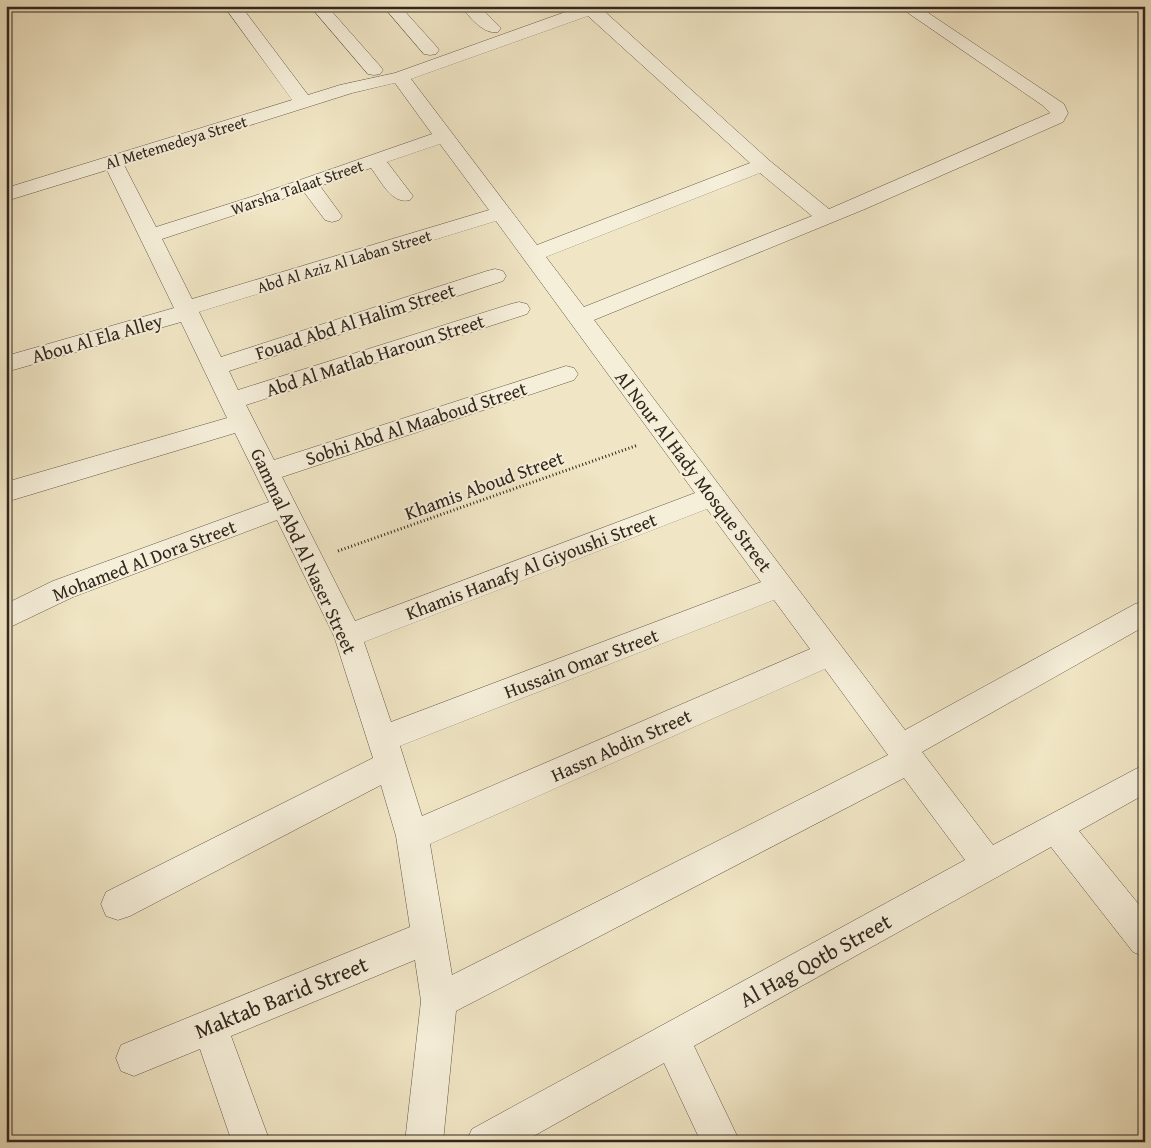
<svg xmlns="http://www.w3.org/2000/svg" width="1151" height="1148" font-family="'Gentium Book Plus',serif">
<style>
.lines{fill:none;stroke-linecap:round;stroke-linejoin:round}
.minor-casing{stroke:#615647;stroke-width:1}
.path{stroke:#31261d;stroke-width:3;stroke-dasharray:1 2.5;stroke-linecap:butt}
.minor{fill:#f5eed9;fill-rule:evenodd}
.labels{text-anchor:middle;stroke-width:4;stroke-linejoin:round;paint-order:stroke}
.far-street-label{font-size:16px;fill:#31261d;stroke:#f5eed9}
.street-label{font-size:19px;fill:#31261d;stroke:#f5eed9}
.near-street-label{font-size:22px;fill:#31261d;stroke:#f5eed9}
</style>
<rect width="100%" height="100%" fill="#f0e5c4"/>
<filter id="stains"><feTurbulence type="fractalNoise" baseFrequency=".004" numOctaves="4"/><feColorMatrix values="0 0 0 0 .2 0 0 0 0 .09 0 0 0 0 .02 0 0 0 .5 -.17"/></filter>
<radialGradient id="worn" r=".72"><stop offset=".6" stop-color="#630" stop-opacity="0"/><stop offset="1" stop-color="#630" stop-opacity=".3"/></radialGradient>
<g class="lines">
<defs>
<g id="minor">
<path d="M224 6H241L308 95 340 85 395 73 582 6H607L603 10 770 161 829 209 1050 113 1042 105 898 6H918L1064 104 1068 113 1063 122 865 209 594 320 905 730 1135 604 1145 601V626L922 752 993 845 1145 764V794L1079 831 1145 912V957L1133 952 1051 847 694 1046 740 1142H701L664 1063 523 1142H466L472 1129 965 860 904 778 456 1011 443 1142H405L421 1001 415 960 231 1036 270 1142H232L200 1049 134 1076 121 1071 116 1058 121 1045 410 927 396 836 381 785 130 916 118 920 106 916 101 904 106 892 373 758 334 636 277 520 73 597 6 629V604L53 581 269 502 235 433 6 502V482L227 418 181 322 6 372V356L174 308 107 170 6 201V188L292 100ZM588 16 750 163 537 245 411 79ZM395 83 432 134 254 196 156 227 124 165 352 93ZM440 144 489 210 192 299 162 239 304 192 325 220 332 222 339 220 342 216 320 186 371 168C381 181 392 205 410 200L413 196 387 162ZM760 173 812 216 584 307 546 257ZM496 221 695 493 355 621 282 477 574 380 578 374 574 368 566 366 274 460 246 405 527 314 530 309 527 304 519 302 511 304 238 390 229 371 503 281 506 276 503 271 495 269 487 271 221 357 199 312ZM707 509 761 582 391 722 364 642ZM774 600 810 649 422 816 400 746ZM825 669 888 755 452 975 430 844Z"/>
<path d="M310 6H327L380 66 383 70 380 74 374 75 368 74Z"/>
<path d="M383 6H400L436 46 439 50 436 54 430 55 424 54Z"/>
<path d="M461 6H479L501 28 498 32C484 35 469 17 461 6Z"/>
</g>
</defs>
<use href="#minor" class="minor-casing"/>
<path class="path" d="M338 551 638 445"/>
<use href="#minor" class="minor"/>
</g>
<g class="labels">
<g class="far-street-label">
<text transform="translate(176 142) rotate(-17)" y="6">Al Metemedeya Street</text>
<text transform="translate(297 187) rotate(-19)" y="6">Warsha Talaat Street</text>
<text transform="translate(344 261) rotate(-17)" y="6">Abd Al Aziz Al Laban Street</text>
</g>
<g class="street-label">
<text transform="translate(355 321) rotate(-18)" y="7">Fouad Abd Al Halim Street</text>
<text transform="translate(97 338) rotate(-16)" y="7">Abou Al Ela Alley</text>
<text transform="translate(375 355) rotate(-18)" y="7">Abd Al Matlab Haroun Street</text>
<text transform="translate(416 423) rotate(-18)" y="7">Sobhi Abd Al Maaboud Street</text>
<text transform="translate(694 471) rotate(53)" y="7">Al Nour Al Hady Mosque Street</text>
<text transform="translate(484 485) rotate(-20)" y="7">Khamis Aboud Street</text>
<text transform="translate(304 551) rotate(65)" y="7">Gammal Abd Al Naser Street</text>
<text transform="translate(144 560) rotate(-21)" y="7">Mohamed Al Dora Street</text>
<text transform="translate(531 566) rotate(-21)" y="7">Khamis Hanafy Al Giyoushi Street</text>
<text transform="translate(581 663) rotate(-21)" y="7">Hussain Omar Street</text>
<text transform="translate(621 745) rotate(-24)" y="7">Hassn Abdin Street</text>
</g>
<g class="near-street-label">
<text transform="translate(815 960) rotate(-29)" y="8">Al Hag Qotb Street</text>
<text transform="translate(281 997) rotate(-22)" y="8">Maktab Barid Street</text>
</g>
</g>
<rect width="1151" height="1148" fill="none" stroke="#f0e5c4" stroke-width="25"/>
<rect x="8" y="8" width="1136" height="1133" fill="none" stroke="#31261d" stroke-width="2.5"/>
<rect x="12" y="12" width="1126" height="1123" fill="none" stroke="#31261d"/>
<rect width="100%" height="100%" filter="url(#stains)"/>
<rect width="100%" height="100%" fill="url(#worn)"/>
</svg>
